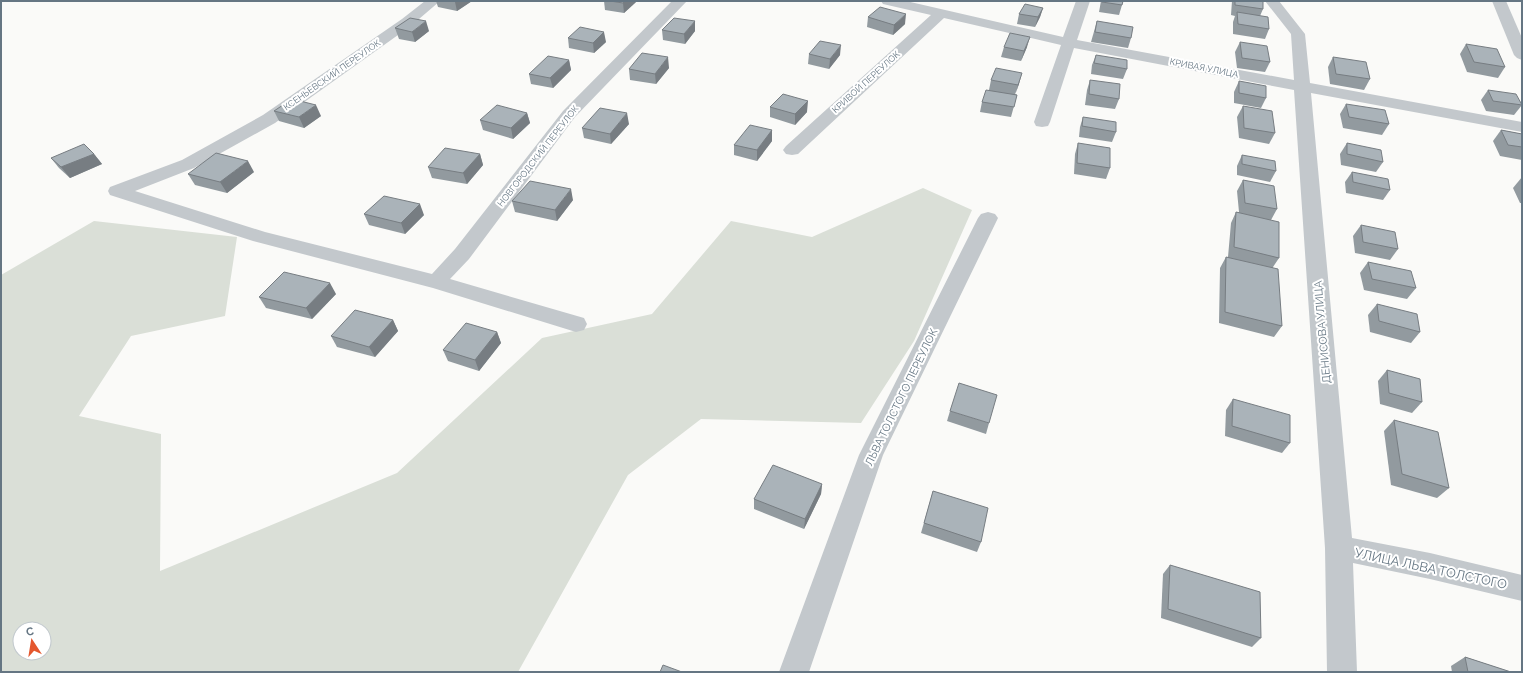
<svg xmlns="http://www.w3.org/2000/svg" width="1523" height="673" font-family="Raleway,sans-serif">
<style>
.green{fill:#dadfd7;fill-rule:evenodd}
.lines{fill:none;stroke-linecap:round;stroke-linejoin:round}
.minor{fill:#c3c8cc;fill-rule:evenodd}
.wall{fill:#929a9f}
.shaded-wall{fill:#777d82}
.building{fill:#aab3b9;stroke:#777d82}
.labels{text-anchor:middle;stroke-width:4;stroke-linejoin:round;paint-order:stroke}
.far-street-label{font-size:9px;fill:#657683;stroke:#fff}
.street-label{font-size:11px;fill:#657683;stroke:#fff}
.near-street-label{font-size:13px;fill:#657683;stroke:#fff}
</style>
<rect width="100%" height="100%" fill="#fafaf8"/>
<path class="green" d="M923 188 972 210 914 341 861 423 701 419 628 475 518 672H1V275L94 221 237 237 225 316 131 336 79 416 161 434 160 571 397 473 542 338 652 314 731 221 812 237ZM20 629H44V653H20Z"/>
<g class="lines">
<g class="minor">
<path d="M425 1H440L412 25 275 123 194 168 135 191 265 232 432 274 455 249 563 111 672 1H687L575 117 469 259 450 279 584 318 587 324 584 330 576 332 433 288 253 241 110 195 108 191 110 187 182 160 263 115 402 19Z"/>
<path d="M881 1H906L1063 37 1076 1H1090L1077 40 1294 80 1291 34 1265 1H1279L1305 34 1310 83 1522 122V132L1311 93 1352 538 1430 553 1522 575V601L1430 579 1353 563 1357 672H1327L1325 548 1294 90 1074 48 1050 122 1048 126 1042 127 1036 126 1034 122 1061 45 944 18 798 154 792 155 786 154 783 150 786 146 931 15 883 4Z"/>
<path d="M1492 1H1506L1522 38V60L1517 58 1514 55Z"/>
<path d="M988 212 995 214 998 218 883 455 809 672H779L859 455 978 218 981 214Z"/>
</g>
</g>
<g class="wall">
<path d="M436 1H472L457 11 438 7Z"/>
<path d="M604 1H610L636 2 624 13 605 10Z"/>
<path d="M1101 1H1123L1122 5 1119 15 1099 12Z"/>
<path d="M1232 1H1263V9L1260 16 1269 29 1265 39 1233 34V22L1235 16 1231 15Z"/>
<path d="M1043 8 1040 17 1035 27 1017 24 1019 14Z"/>
<path d="M868 17 905 24 893 35 867 27Z"/>
<path d="M1097 21 1131 38 1128 48 1091 42Z"/>
<path d="M395 28 429 31 415 42 399 39Z"/>
<path d="M662 30 695 31 685 44 663 40Z"/>
<path d="M568 38 606 42 594 53 569 48Z"/>
<path d="M1240 42 1270 62 1265 72 1237 68 1235 52Z"/>
<path d="M1466 44 1505 67 1498 78 1467 72 1460 54Z"/>
<path d="M1004 47H1027L1021 61 1001 57Z"/>
<path d="M809 54 840 55 829 69 808 64Z"/>
<path d="M1096 55 1127 69 1123 79 1091 74 1092 65Z"/>
<path d="M1333 57 1370 79 1364 90 1330 84 1328 67Z"/>
<path d="M569 60 571 70 553 88 531 84 529 74Z"/>
<path d="M669 68 656 84 630 80 629 69Z"/>
<path d="M991 80 1019 84 1015 94 1017 95 1011 117 980 112 982 102 989 90Z"/>
<path d="M1090 80 1119 99 1115 109 1085 105 1087 90Z"/>
<path d="M1239 81 1266 98 1261 108 1234 103V92Z"/>
<path d="M1488 90 1522 104V105L1514 115 1486 111 1481 100Z"/>
<path d="M1346 104 1389 124 1382 135 1343 128 1340 114Z"/>
<path d="M1243 106 1275 133 1269 144 1239 138 1237 117Z"/>
<path d="M770 107 807 112 795 125 770 117Z"/>
<path d="M274 111 321 116 304 128 279 121Z"/>
<path d="M527 113 530 123 513 139 483 130 480 120Z"/>
<path d="M1083 117 1116 132 1112 142 1079 137 1080 127Z"/>
<path d="M629 124 611 144 584 138 582 128Z"/>
<path d="M772 130V141L757 161 734 155V145Z"/>
<path d="M1501 130 1522 134V160L1500 156 1493 141Z"/>
<path d="M1078 143 1110 168 1106 179 1074 174 1075 154Z"/>
<path d="M1347 143 1383 162 1376 172 1341 165 1340 154Z"/>
<path d="M94 154 102 164 70 178 59 168 51 158Z"/>
<path d="M480 154 483 165 467 184 432 178 428 167Z"/>
<path d="M1242 155 1276 171 1270 182 1237 175V166Z"/>
<path d="M254 172 227 193 195 185 188 174Z"/>
<path d="M1352 172 1390 190 1383 200 1346 193 1345 182Z"/>
<path d="M1522 177V203H1520L1513 188Z"/>
<path d="M1243 180 1277 209 1271 220 1279 258 1273 267 1282 326 1274 337 1219 323 1220 268 1226 257H1228L1231 223 1236 212H1239L1237 191Z"/>
<path d="M573 200 557 221 515 212 512 201Z"/>
<path d="M364 214 424 215 405 234 369 225Z"/>
<path d="M1361 225 1398 249 1390 260 1355 253 1353 236Z"/>
<path d="M1368 262 1416 288 1407 299 1364 290 1360 273Z"/>
<path d="M336 294 312 319 266 308 259 297Z"/>
<path d="M1377 304 1420 332 1411 343 1370 332 1368 315Z"/>
<path d="M393 320 398 331 375 357 337 347 331 336Z"/>
<path d="M497 332 501 343 479 371 448 361 443 350Z"/>
<path d="M1387 370 1422 402 1412 413 1380 404 1378 381Z"/>
<path d="M1233 399 1290 443 1282 453 1225 436 1226 410Z"/>
<path d="M950 411 989 423 986 434 947 421Z"/>
<path d="M1394 420 1449 488 1437 498 1391 485 1384 431Z"/>
<path d="M822 484 821 494 804 529 754 509V499Z"/>
<path d="M933 491 981 542 977 552 921 533Z"/>
<path d="M1170 565 1261 638 1252 647 1161 618 1163 574Z"/>
<path d="M1465 657 1511 672H1452L1451 666Z"/>
</g>
<g class="shaded-wall">
<path d="M455 1H472L457 11 455 2Z"/>
<path d="M625 1H636V2L624 13 623 3Z"/>
<path d="M1043 8 1040 17 1035 27 1038 17Z"/>
<path d="M906 14 905 24 893 35 894 25Z"/>
<path d="M426 21 429 31 415 42 412 32Z"/>
<path d="M695 21V31L685 44 684 34Z"/>
<path d="M604 32 606 42 594 53 593 43Z"/>
<path d="M1030 37 1027 47 1021 61 1024 51Z"/>
<path d="M841 45 840 55 829 69 830 59Z"/>
<path d="M668 57 669 68 656 84 655 74Z"/>
<path d="M569 60 571 70 553 88 550 78Z"/>
<path d="M1022 73 1019 84 1015 95 1018 85Z"/>
<path d="M808 101 807 112 795 125V114Z"/>
<path d="M316 105 321 116 304 128 299 117Z"/>
<path d="M527 113 530 123 513 139 511 128Z"/>
<path d="M627 113 629 124 611 144 610 134Z"/>
<path d="M772 130V141L757 161V150Z"/>
<path d="M94 154 102 164 70 178 61 167Z"/>
<path d="M480 154 483 165 467 184 463 173Z"/>
<path d="M248 161 254 172 227 193 220 182Z"/>
<path d="M571 189 573 200 557 221 555 210Z"/>
<path d="M420 204 424 215 405 234 401 223Z"/>
<path d="M330 283 336 294 312 319 306 308Z"/>
<path d="M393 320 398 331 375 357 369 347Z"/>
<path d="M497 332 501 343 479 371 475 360Z"/>
<path d="M822 484 821 494 804 529 805 519Z"/>
</g>
<g class="building">
<path d="M610 1H625L623 3Z"/>
<path d="M1102 1H1123L1122 5 1102 2Z"/>
<path d="M1235 1H1263V9L1235 5Z"/>
<path d="M1025 4 1043 8 1038 17 1019 14Z"/>
<path d="M880 7 906 14 894 25 868 17Z"/>
<path d="M1237 12 1268 17 1269 29 1238 24Z"/>
<path d="M410 18 426 21 412 32 395 28Z"/>
<path d="M674 18 695 21 684 34 662 30Z"/>
<path d="M1097 21 1133 27 1131 38 1095 32Z"/>
<path d="M580 27 604 32 593 43 568 38Z"/>
<path d="M1010 33 1030 37 1024 51 1004 47Z"/>
<path d="M820 41 841 45 830 59 809 54Z"/>
<path d="M1240 42 1267 46 1270 62 1242 58Z"/>
<path d="M1466 44 1497 49 1505 67 1474 62Z"/>
<path d="M642 53 668 57 655 74 629 69Z"/>
<path d="M1096 55 1127 60V69L1094 63Z"/>
<path d="M548 56 569 60 550 78 529 74Z"/>
<path d="M1333 57 1366 62 1370 79 1336 74Z"/>
<path d="M996 68 1022 73 1018 85 991 80Z"/>
<path d="M1090 80 1120 84 1119 99 1089 94Z"/>
<path d="M1239 81 1266 86V98L1239 93Z"/>
<path d="M986 90 1017 95 1014 107 982 102Z"/>
<path d="M1488 90 1516 94 1522 105 1493 101Z"/>
<path d="M783 94 808 101 795 114 770 107Z"/>
<path d="M292 99 316 105 299 117 274 111Z"/>
<path d="M1346 104 1385 110 1389 124 1349 117Z"/>
<path d="M497 105 527 113 511 128 480 120Z"/>
<path d="M1243 106 1272 111 1275 133 1244 128Z"/>
<path d="M600 108 627 113 610 134 582 128Z"/>
<path d="M1083 117 1116 122V132L1082 126Z"/>
<path d="M750 125 772 130 757 150 734 145Z"/>
<path d="M1501 130 1522 134V147L1508 145Z"/>
<path d="M1078 143 1110 148V168L1077 163Z"/>
<path d="M1347 143 1381 150 1383 162 1347 154Z"/>
<path d="M84 144 94 154 61 167 51 158Z"/>
<path d="M445 148 480 154 463 173 428 167Z"/>
<path d="M216 153 248 161 220 182 188 174Z"/>
<path d="M1242 155 1275 161 1276 171 1242 164Z"/>
<path d="M1352 172 1388 179 1390 190 1353 182Z"/>
<path d="M1243 180 1274 186 1277 209 1245 203Z"/>
<path d="M530 181 571 189 555 210 512 201Z"/>
<path d="M384 196 420 204 401 223 364 214Z"/>
<path d="M1236 212 1279 222V258L1234 247Z"/>
<path d="M1361 225 1395 232 1398 249 1363 242Z"/>
<path d="M1226 257 1278 269 1282 326 1225 312Z"/>
<path d="M1368 262 1411 271 1416 288 1372 279Z"/>
<path d="M284 272 330 283 306 308 259 297Z"/>
<path d="M1377 304 1417 314 1420 332 1379 321Z"/>
<path d="M355 310 393 320 369 347 331 336Z"/>
<path d="M466 323 497 332 475 360 443 350Z"/>
<path d="M1387 370 1420 379 1422 402 1389 393Z"/>
<path d="M959 383 997 395 989 423 950 411Z"/>
<path d="M1233 399 1290 415V443L1232 426Z"/>
<path d="M1394 420 1438 432 1449 488 1402 474Z"/>
<path d="M773 465 822 484 805 519 754 499Z"/>
<path d="M933 491 988 508 981 542 924 523Z"/>
<path d="M1170 565 1260 592 1261 638 1168 609Z"/>
<path d="M1465 657 1511 672H1468Z"/>
<path d="M663 665 682 672H660Z"/>
</g>
<g class="labels">
<g class="far-street-label">
<text transform="translate(1204 68) rotate(11)" y="3">КРИВАЯ УЛИЦА</text>
<text transform="translate(332 75) rotate(-35)" y="3">КСЕНЬЕВСКИЙ ПЕРЕУЛОК</text>
<text transform="translate(866 82) rotate(-42)" y="3">КРИВОЙ ПЕРЕУЛОК</text>
<text transform="translate(538 156) rotate(-52)" y="3">НОВГОРОДСКИЙ ПЕРЕУЛОК</text>
</g>
<g class="street-label">
<text transform="translate(1322 332) rotate(-95)" y="4">ДЕНИСОВА УЛИЦА</text>
<text transform="translate(901 397) rotate(-64)" y="4">ЛЬВА ТОЛСТОГО ПЕРЕУЛОК</text>
</g>
<g class="near-street-label">
<text transform="translate(1431 568) rotate(12)" y="5">УЛИЦА ЛЬВА ТОЛСТОГО</text>
</g>
</g>
<rect width="1523" height="673" fill="none" stroke="#657683" stroke-width="4"/>
<g transform="translate(32 641) rotate(348)"><circle r="19" fill="#ffffff" stroke="#c1c8cd"/>
<path d="M0-3L7 15L0 10L-7 15Z" fill="#e4572e"/>
<text y="-6" font-size="11" font-weight="bold" text-anchor="middle" fill="#657683">С</text>
</g>
</svg>
